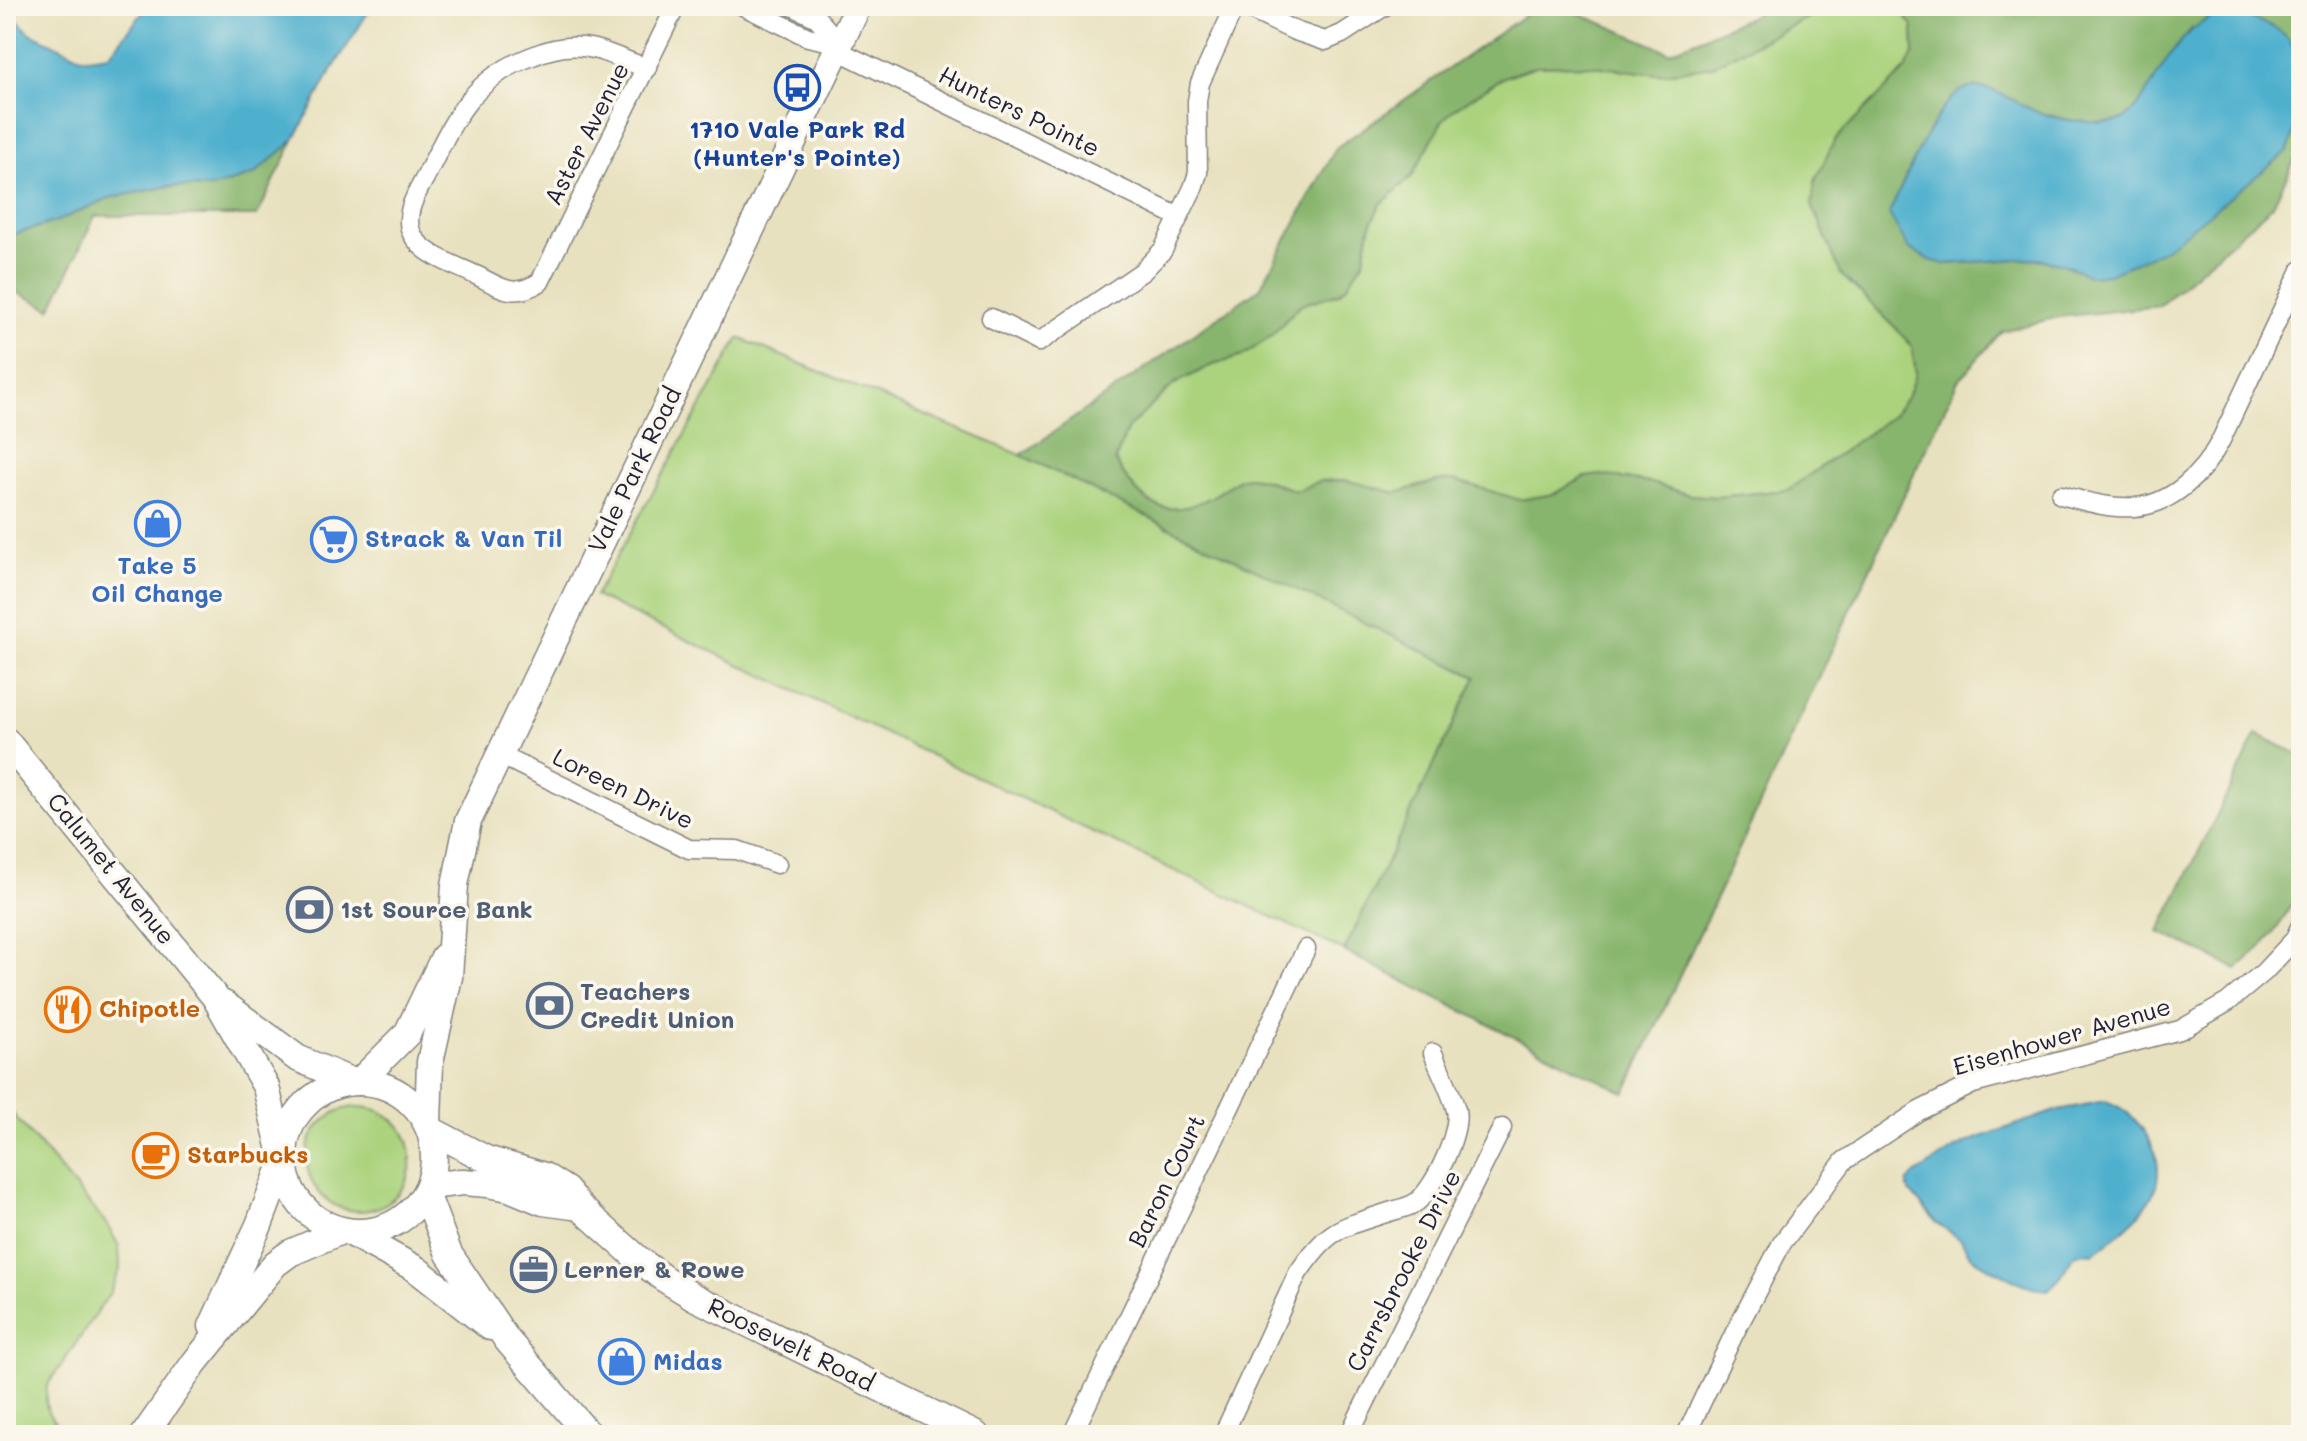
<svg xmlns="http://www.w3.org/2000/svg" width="2307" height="1441" font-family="Mali,sans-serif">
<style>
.green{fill:#abd37e;stroke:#667a5c;stroke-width:2}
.forest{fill:#88b56d;stroke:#556c54;stroke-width:2}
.water{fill:#4fb0ce;stroke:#386984;stroke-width:2}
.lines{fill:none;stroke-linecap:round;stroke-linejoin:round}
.street-casing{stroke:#85827d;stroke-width:21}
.secondary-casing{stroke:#85827d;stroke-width:29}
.street{stroke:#fff;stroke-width:18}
.secondary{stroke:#fff;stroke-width:26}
.labels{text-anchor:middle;stroke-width:7;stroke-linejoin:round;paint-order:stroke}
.street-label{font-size:24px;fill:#22223b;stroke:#fbf7ec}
.transit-label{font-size:24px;font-weight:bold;fill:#164399;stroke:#fbf7ec}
.shop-label{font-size:24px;font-weight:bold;fill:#366cbe;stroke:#fbf7ec;text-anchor:start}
.service-label{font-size:24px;font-weight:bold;fill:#4e5e75;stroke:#fbf7ec;text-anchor:start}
.food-label{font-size:24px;font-weight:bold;fill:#c56008;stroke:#fbf7ec;text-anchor:start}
</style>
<rect width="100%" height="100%" fill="#fbf7ec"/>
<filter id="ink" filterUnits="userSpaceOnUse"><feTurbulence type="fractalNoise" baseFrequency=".0125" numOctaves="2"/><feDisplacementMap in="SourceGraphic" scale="16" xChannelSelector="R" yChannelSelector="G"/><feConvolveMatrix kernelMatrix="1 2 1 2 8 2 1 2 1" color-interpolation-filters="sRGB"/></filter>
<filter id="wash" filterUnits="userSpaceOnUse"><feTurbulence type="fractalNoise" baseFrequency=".006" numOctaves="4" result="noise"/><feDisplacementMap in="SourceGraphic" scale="32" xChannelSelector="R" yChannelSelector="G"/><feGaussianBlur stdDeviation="1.8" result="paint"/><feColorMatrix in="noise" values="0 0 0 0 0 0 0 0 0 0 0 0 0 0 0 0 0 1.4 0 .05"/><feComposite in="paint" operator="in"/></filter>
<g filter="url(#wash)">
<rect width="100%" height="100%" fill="#e8e1bf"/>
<g class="green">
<path d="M1830 6H1897L1913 26 1914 52 1906 69 1834 141 1841 274 1902 334 1912 347 1916 373 1907 397 1891 417 1788 490 1716 497 1690 495 1652 483 1585 477 1554 494 1520 500 1454 480 1437 481 1396 493 1344 480 1320 481 1297 491C1282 487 1258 474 1242 478 1233 481 1224 491 1215 495 1166 523 1141 506 1115 460L1128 428 1174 384 1210 366 1242 356 1269 338 1300 305 1339 293 1364 260 1370 227 1380 205 1412 176 1442 121 1454 109 1504 77 1536 66 1585 65 1657 74 1712 66Z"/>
<path d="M739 338 1021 455 1476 677 1344 951 595 596Z"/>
<path d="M6 1106 106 1223 119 1246 120 1269 110 1293 47 1386C43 1415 50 1419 72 1435H6Z"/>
<circle cx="359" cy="1159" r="52"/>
</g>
<g class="forest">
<path d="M1538 6H1562L1669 52 1754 15 1767 6H1830L1712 66 1657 74 1585 65 1536 66 1504 77 1454 109 1442 121 1412 176 1380 205 1370 227 1364 260 1346 287 1339 293 1300 305 1269 338 1242 356 1210 366 1174 384 1128 428 1115 460C1140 506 1166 523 1215 495 1224 491 1233 481 1242 478 1258 474 1282 487 1297 491L1320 481 1345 480 1396 493 1437 481 1454 480 1520 500 1554 494 1585 477 1601 475 1652 483 1690 495 1716 497 1788 490 1891 417 1907 397 1916 373 1912 347 1902 334 1841 274 1812 205 1815 181 1834 141 1906 69 1914 52 1913 26 1897 6H2301V84L2294 44 2191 28 2138 106C2132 113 2127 119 2118 122 2097 129 2055 117 2034 111L1945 264 2032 258 2060 263 2092 276 2297 128 2301 93V147L2273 205 2159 306 2059 317 2002 331 1957 382 1625 1093 1344 951 1476 677 1021 455 1260 288 1336 148Z"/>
<path d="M294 140 257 216H95L51 309 6 287V237L57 221 109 198 169 186 211 188 253 175Z"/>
<path d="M2257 734 2301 756V888L2280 924 2261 948 2237 969 2159 932Z"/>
</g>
<g class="water">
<path d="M148 6H376L367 14 329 75 294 140 253 175 211 188 169 186 109 198 57 221 6 237V9L30 33 79 56 87 58 109 55Z"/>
<path d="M2235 12C2250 19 2274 24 2286 36 2307 58 2298 123 2288 151L2165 249 2109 274 2092 276 2060 263 2032 258 1945 264 1930 260 1908 248 1889 214C1902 187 1937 98 1965 89 1989 81 2014 103 2035 111 2053 118 2070 121 2089 122 2113 123 2121 125 2138 106 2163 69 2185 14 2235 12Z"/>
<path d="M2105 1101C2122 1106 2134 1117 2144 1131 2182 1186 2136 1222 2094 1253L2085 1252 2074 1255 2059 1279 2048 1290 2032 1288 1992 1269 1970 1256 1961 1240 1936 1222 1907 1188 1908 1181 1913 1176 1955 1148 1981 1137 2058 1110Z"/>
</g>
</g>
<g filter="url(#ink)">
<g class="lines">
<defs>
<g id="street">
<path d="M743 6 808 37 840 44"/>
<path d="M792 6 817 18 840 44"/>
<path d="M1242 6 1295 31 1325 41 1342 34 1385 6"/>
<path d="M837 50 1179 217"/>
<path d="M647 68C627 62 604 49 583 47 566 45 546 50 530 57 472 79 454 119 428 172 419 190 402 213 412 234 423 256 458 266 478 276 503 289 514 298 540 282L676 6"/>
<path d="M991 318 1039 342 1143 271 1163 250 1193 188 1198 173 1197 101 1200 83 1235 6"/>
<path d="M2061 495C2084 501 2110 509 2134 507 2172 505 2203 473 2220 442L2301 270"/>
<path d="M498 754 689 849 737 850 777 864"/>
<path d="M1072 1435 1306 949"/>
<path d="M1223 1435 1298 1273C1328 1229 1337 1229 1386 1213 1395 1210 1407 1208 1415 1203 1434 1191 1461 1131 1456 1110 1451 1091 1440 1071 1433 1053"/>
<path d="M1349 1435 1502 1128"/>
<path d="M1686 1435 1735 1332 1782 1243 1844 1161 1919 1111 1973 1084 2180 1030 2228 1002 2264 972 2294 940 2301 925"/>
</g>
<g id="secondary">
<path d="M6 741 215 997 266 1087 282 1155"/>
<path d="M224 1004 297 1058 353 1082"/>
<circle cx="359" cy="1157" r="75"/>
<path d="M359 1082 407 1034 444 957"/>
<path d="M428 1123 430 1062 449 977 455 885 468 821 858 6"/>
<path d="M431 1130 486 1159 544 1176 566 1190 580 1207 637 1258 663 1278 694 1297 976 1435"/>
<path d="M429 1186 463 1182 488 1184 509 1188 543 1202 580 1207"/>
<path d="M426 1193 449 1254 507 1340 589 1435"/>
<path d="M351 1233 416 1269 490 1327"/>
<path d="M212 1326 259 1225 282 1164"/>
<path d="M144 1435 195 1362 275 1264 290 1253 341 1231"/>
</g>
</defs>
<use href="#street" class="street-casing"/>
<use href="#secondary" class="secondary-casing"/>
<use href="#street" class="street"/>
<use href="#secondary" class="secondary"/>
</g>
</g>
<defs>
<symbol id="bus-ring" viewBox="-11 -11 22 22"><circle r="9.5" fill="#fbf7ec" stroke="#1a4fb4" stroke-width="1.5"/><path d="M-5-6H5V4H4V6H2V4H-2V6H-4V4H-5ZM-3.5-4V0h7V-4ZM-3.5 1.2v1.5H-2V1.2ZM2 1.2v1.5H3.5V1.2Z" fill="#1a4fb4"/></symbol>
<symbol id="shop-ring" viewBox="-11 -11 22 22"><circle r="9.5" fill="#fbf7ec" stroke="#3f7fe0" stroke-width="1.5"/><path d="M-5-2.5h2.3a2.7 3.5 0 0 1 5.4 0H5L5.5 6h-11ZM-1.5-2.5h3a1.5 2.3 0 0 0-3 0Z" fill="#3f7fe0"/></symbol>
<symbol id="supermarket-ring" viewBox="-11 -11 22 22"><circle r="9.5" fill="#fbf7ec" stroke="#3f7fe0" stroke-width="1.5"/><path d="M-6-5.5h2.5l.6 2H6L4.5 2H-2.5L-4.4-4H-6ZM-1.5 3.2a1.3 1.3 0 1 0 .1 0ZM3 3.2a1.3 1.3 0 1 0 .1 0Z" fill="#3f7fe0"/></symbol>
<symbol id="bank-ring" viewBox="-11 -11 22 22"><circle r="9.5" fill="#fbf7ec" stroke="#5c6f8a" stroke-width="1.5"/><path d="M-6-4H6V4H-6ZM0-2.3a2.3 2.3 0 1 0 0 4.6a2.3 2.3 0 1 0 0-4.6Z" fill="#5c6f8a"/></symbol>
<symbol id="restaurant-ring" viewBox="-11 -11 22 22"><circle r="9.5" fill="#fbf7ec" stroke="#e8710a" stroke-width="1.5"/><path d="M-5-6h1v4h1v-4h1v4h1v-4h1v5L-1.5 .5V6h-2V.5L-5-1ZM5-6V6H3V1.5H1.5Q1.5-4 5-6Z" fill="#e8710a"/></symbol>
<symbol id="cafe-ring" viewBox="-11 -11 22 22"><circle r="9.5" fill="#fbf7ec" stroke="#e8710a" stroke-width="1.5"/><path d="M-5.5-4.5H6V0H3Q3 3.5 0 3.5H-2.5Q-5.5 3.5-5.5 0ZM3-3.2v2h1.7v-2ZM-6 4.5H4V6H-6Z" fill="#e8710a"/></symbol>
<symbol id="office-ring" viewBox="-11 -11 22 22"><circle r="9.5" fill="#fbf7ec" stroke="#5c6f8a" stroke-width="1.5"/><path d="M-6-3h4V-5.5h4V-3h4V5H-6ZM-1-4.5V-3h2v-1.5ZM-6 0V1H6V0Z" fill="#5c6f8a"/></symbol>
</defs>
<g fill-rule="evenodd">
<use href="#bus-ring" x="772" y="62" width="51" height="51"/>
<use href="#shop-ring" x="132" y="498" width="51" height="51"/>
<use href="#supermarket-ring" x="308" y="514" width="51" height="51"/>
<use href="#bank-ring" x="284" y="884" width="51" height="51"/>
<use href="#bank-ring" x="524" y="980" width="51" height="51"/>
<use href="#restaurant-ring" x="42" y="984" width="51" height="51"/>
<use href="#cafe-ring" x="130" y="1130" width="51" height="51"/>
<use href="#office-ring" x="508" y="1244" width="51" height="51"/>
<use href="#shop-ring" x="596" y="1336" width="51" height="51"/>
</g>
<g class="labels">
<g class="street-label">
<text transform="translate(1019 112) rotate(26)" y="8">Hunters Pointe</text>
<text transform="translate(587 134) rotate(-63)" y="8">Aster Avenue</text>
<text transform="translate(635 470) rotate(-64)" y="8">Vale Park Road</text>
<text transform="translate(623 789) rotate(26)" y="8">Loreen Drive</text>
<text transform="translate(111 869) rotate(51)" y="8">Calumet Avenue</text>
<text transform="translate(2062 1037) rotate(-16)" y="8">Eisenhower Avenue</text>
<text transform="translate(1167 1181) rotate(-64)" y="8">Baron Court</text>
<text transform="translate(1404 1271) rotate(-63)" y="8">Carrsbrooke Drive</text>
<text transform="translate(791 1345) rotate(26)" y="8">Roosevelt Road</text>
</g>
<g class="transit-label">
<text x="797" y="138">1710 Vale Park Rd<tspan x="797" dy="28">(Hunter's Pointe)</tspan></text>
</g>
<g class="shop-label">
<text x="365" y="547">Strack &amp; Van Til</text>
<text x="157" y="574" text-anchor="middle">Take 5<tspan x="157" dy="28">Oil Change</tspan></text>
<text x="653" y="1370">Midas</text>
</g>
<g class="service-label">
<text x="340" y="918">1st Source Bank</text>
<text x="580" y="1000">Teachers<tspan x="580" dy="28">Credit Union</tspan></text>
<text x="564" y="1278">Lerner &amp; Rowe</text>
</g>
<g class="food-label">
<text x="99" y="1017">Chipotle</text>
<text x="187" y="1163">Starbucks</text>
</g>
</g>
<rect width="2307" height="1441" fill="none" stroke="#fbf7ec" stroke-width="32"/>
</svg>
